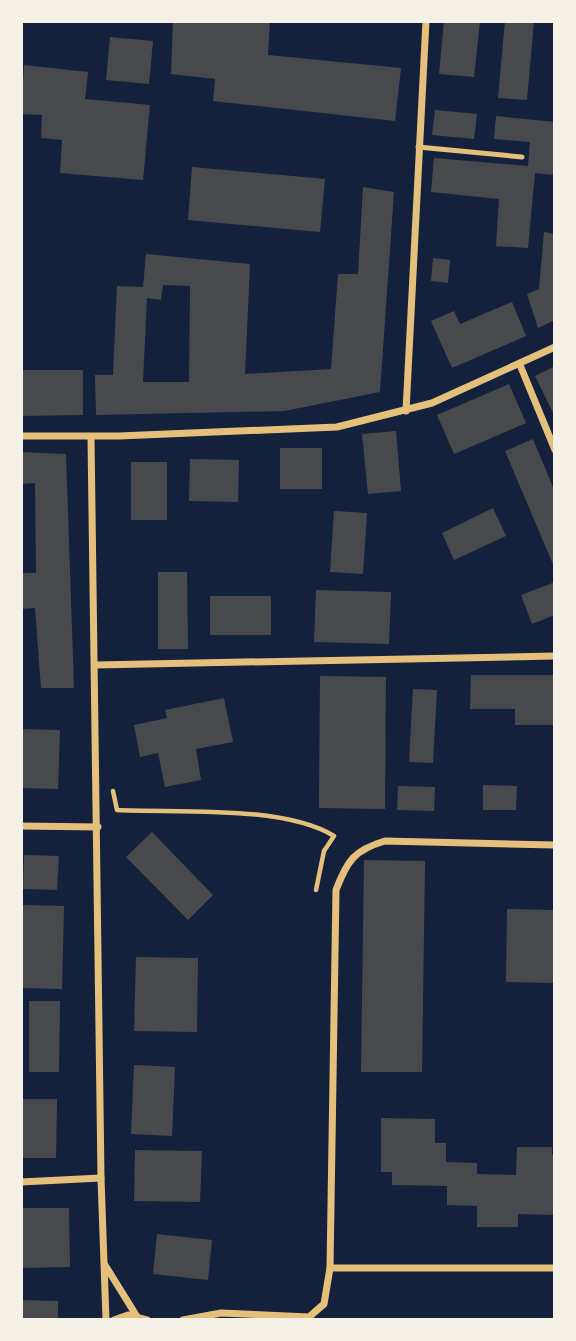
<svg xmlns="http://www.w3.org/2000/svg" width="576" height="1341" font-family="Figtree,sans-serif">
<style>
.building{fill:#48494c;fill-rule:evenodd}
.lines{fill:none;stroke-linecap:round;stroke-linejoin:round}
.path{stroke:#e5c07b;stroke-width:4.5}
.service{stroke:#e5c07b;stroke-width:5}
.minor{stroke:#e5c07b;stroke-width:7}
</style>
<rect width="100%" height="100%" fill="#14213d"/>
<g class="building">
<path d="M173 21H270L268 55 401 68 395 121 213 101 215 79 171 74Z"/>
<path d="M444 21H480L474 77 439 74Z"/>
<path d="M505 21H534L527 100 498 98Z"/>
<path d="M110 37 153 41 149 84 106 80Z"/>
<path d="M24 65 88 72 85 99 150 105 143 180 60 173 62 140 41 138 42 115 21 114Z"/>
<path d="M435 110 477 114 474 139 432 135Z"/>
<path d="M496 116 555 122V175L535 173 528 248 496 246 499 199 431 192 434 158 528 166 530 142 494 139Z"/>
<path d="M192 167 325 179 320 232 188 220Z"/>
<path d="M363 187 394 192 380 392 284 411 96 415 95 375H113L117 286 143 287 146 254 250 264 245 374 331 369 338 274H358ZM163 285 190 286 189 382H143L147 298 161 300Z"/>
<path d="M544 232 555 234V320L538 328 527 294 539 289Z"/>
<path d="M433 258 450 260 448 283 431 281Z"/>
<path d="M512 302 526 336 452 368 431 321 454 311 460 324Z"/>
<path d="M555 366V417L535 376Z"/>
<path d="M21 370H83V415L21 416Z"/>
<path d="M509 384 526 423 454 454 437 415Z"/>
<path d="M396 431 401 491 368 494 362 434Z"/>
<path d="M533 439 555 492V569L505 451Z"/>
<rect x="280" y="448" width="42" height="41"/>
<path d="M21 452 66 454 74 688H41L35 608 21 609V573H36L35 483 21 484Z"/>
<path d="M190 459 239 460 238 502 189 501Z"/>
<rect x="131" y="462" width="36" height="58"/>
<path d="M493 508 506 536 454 560 442 533Z"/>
<path d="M334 511 367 513 363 574 330 572Z"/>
<path d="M158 572H187L188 649H158Z"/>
<path d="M555 582V615L532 624 521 595Z"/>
<path d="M316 590 391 592 389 644 314 642Z"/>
<rect x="210" y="596" width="61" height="39"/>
<path d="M471 675H555V725H515V709H470Z"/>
<path d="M320 676 386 677 385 809 319 808Z"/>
<path d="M413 689 437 690 433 763 409 762Z"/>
<path d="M224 698 233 742 196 749 201 780 165 787 158 753 140 757 134 725 167 718 165 710Z"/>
<path d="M21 729 60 730 58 789 21 788Z"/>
<path d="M483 785 517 786 516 810H483Z"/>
<path d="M398 786 435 787 434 811 397 810Z"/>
<path d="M152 832 213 895 188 920 126 857Z"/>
<path d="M24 855 59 856 57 890 23 889Z"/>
<path d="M364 860 425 861 422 1072H361Z"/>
<path d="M21 905 64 906 62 989 21 988Z"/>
<path d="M507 909 555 910V983L506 982Z"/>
<path d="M136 957 198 958 197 1032 134 1031Z"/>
<path d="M29 1001H60L59 1072H29Z"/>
<path d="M134 1065 175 1067 172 1136 131 1134Z"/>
<path d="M21 1099H57L56 1158H21Z"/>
<path d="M381 1118 435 1119V1143H446V1162L477 1163V1174L516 1175 517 1147H552V1155H555V1215L518 1214V1227H477V1206L447 1205V1186L392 1185V1172H381Z"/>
<path d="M135 1150 202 1151 200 1202 134 1201Z"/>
<path d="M23 1208H69L70 1267 23 1268Z"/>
<path d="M157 1234 212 1240 208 1280 153 1274Z"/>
<path d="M21 1300 58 1301V1320H21Z"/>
</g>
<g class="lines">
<path class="path" d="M113 791 117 810C179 813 283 805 334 836L324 851 316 890"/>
<path class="service" d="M418 147 522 157"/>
<g class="minor">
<path d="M520 365 555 450"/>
<path d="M406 411 426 21"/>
<path d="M21 436H119L337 427 432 403 555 347"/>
<path d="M91 437 101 1178 106 1320"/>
<path d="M96 665 555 656"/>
<path d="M21 826 98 827"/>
<path d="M21 1182 101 1178"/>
<path d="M105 1265 136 1315"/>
<path d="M330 1268H555"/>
<path d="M114 1320 128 1315 147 1320"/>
<path d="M183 1320 221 1313 309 1317 324 1304 330 1268 336 890C347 861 354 850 385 841L555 845"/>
</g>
</g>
<rect width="576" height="1341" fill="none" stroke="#f6f1e7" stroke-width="46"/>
</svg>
